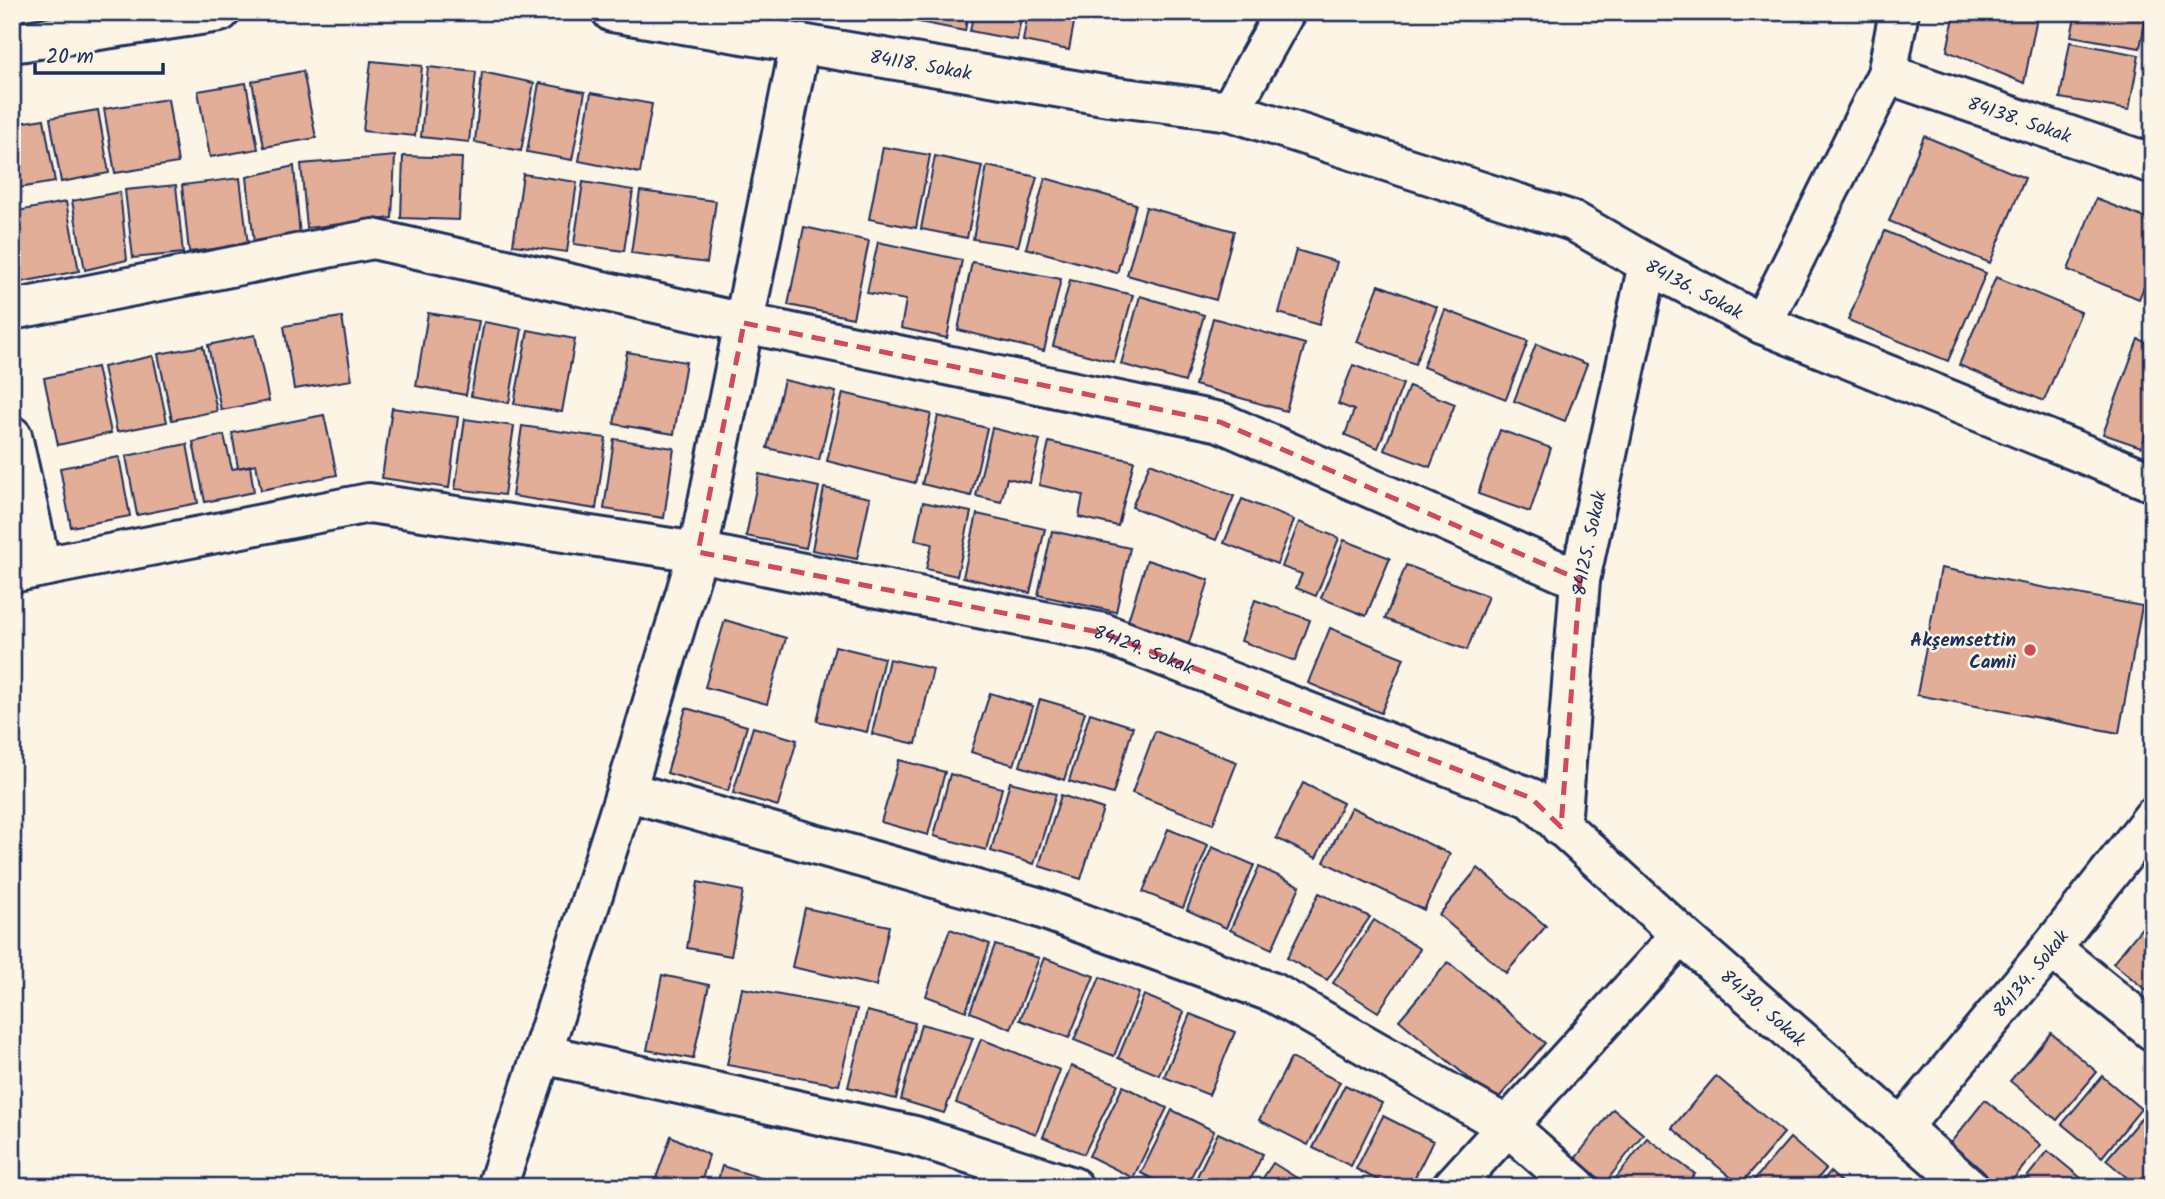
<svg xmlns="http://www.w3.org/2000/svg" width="2165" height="1199" font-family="Kalam,sans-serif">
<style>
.building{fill:#e3ae97;stroke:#1b2f5e;stroke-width:2}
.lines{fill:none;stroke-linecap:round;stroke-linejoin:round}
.minor-casing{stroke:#1b2f5e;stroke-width:44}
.secondary-casing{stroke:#1b2f5e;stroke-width:44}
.minor{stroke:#fcf5e5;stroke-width:38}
.secondary{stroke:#fcf5e5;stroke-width:38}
.marked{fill:none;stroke:#d1495b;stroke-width:5;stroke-dasharray:14 9;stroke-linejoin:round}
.poi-dot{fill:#d1495b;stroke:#fcf5e5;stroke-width:2.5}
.labels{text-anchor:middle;stroke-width:5;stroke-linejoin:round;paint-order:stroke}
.street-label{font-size:19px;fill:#1b2f5e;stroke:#fcf5e5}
.poi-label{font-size:19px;font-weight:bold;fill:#1b2f5e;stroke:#fcf5e5;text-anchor:end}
</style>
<rect width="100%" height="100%" fill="#fcf5e5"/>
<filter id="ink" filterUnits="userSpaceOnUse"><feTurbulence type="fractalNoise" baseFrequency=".0143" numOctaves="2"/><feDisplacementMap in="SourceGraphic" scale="14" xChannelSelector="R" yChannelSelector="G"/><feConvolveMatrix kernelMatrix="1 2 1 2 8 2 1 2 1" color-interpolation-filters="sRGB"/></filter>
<g filter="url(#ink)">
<g class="building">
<path d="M921 12H968L965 31 919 22Z"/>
<path d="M974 12H1022L1017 40 970 31Z"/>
<path d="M1028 12H1076L1069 50 1023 41Z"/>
<path d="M1955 12H2038L2024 83 1947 51Z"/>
<path d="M2076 12H2147L2140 48 2071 36Z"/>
<path d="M2070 42 2139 55 2129 110 2060 98Z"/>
<path d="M371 61 422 66 415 136 363 131Z"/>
<path d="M428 67 476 72 469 142 421 137Z"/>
<path d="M303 71 316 138 264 147 252 81Z"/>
<path d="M482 72 534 83 521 151 475 142Z"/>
<path d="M246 83 258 149 210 157 198 91Z"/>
<path d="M539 83 585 92 572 160 527 152Z"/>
<path d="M591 93 652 104 640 173 579 161Z"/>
<path d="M168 99 178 163 115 173 104 109Z"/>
<path d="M98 110 109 173 61 182 50 118Z"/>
<path d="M44 119 55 182 12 189V124Z"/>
<path d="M1924 136 2025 178 1990 263 1889 221Z"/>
<path d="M883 147 930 155 916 228 869 219Z"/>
<path d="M395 156 392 218 307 228 301 164Z"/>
<path d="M403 156 462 158 459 220 401 218Z"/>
<path d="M935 156 982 166 967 238 921 229Z"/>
<path d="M294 166 300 237 254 244 247 177Z"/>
<path d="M987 166 1037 177 1018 246 973 239Z"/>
<path d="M523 174 577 182 567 252 513 245Z"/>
<path d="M240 178 248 245 189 252 182 185Z"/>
<path d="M1045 178 1136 204 1117 273 1026 248Z"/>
<path d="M583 182 633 190 624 251 574 244Z"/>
<path d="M176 185 183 253 133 258 125 190Z"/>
<path d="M640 191 716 201 707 263 631 253Z"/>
<path d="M120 192 127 260 85 270 72 201Z"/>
<path d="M2096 199 2153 221V266L2139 299 2068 270Z"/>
<path d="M66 202 79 271 21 282 12 231V212Z"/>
<path d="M1146 207 1234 231 1216 300 1127 275Z"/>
<path d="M804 227 869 241 853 318 788 305Z"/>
<path d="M1885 231 1986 273 1948 361 1848 320Z"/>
<path d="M878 242 962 260 947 338 901 328 906 300 867 293Z"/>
<path d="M1296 250 1337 262 1319 325 1279 313Z"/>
<path d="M972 262 1061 279 1044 351 958 330Z"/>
<path d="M1996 277 2081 312 2044 401 1959 365Z"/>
<path d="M1070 280 1133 295 1114 362 1053 346Z"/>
<path d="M1379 285 1437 307 1415 364 1357 342Z"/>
<path d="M1140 296 1204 315 1185 382 1121 364Z"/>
<path d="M1445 310 1528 341 1506 399 1423 367Z"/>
<path d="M428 313 479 321 466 395 416 386Z"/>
<path d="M342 317 352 380 294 389 284 326Z"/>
<path d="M1213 318 1305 344 1286 411 1195 385Z"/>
<path d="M484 322 522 329 509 403 471 396Z"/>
<path d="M528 330 575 339 562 412 514 404Z"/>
<path d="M255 335 269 401 221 410 208 345Z"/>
<path d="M2138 339 2153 345V417L2141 447 2103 434Z"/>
<path d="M1536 344 1587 364 1565 421 1514 401Z"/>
<path d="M203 346 217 411 172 420 158 354Z"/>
<path d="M627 352 686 362 674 434 614 424Z"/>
<path d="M153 356 167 422 117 432 103 367Z"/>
<path d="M1353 365 1403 384 1378 448 1345 435 1354 410 1338 404Z"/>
<path d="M97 367 111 433 58 445 44 378Z"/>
<path d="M784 380 836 392 819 460 767 448Z"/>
<path d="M1409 386 1455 404 1430 467 1384 450Z"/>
<path d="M843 393 931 414 915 483 827 461Z"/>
<path d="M392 408 458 417 449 488 382 478Z"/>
<path d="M324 415 337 475 261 490 256 464 238 468 232 433Z"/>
<path d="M938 416 987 428 971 496 922 484Z"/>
<path d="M465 419 514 426 504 495 455 489Z"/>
<path d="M522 426 606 438 596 509 512 496Z"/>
<path d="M992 428 1040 440 1030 483 1007 478 1001 502 976 496Z"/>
<path d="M1500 430 1551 448 1530 512 1478 494Z"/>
<path d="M224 435 232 469 250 466 254 492 205 502 193 442Z"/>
<path d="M614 439 674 448 664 518 604 509Z"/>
<path d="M1049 442 1134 461 1118 526 1079 517 1083 495 1039 485Z"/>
<path d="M187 444 198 503 137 515 126 456Z"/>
<path d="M119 457 130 516 71 527 60 468Z"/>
<path d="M1150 463 1234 496 1216 540 1132 507Z"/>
<path d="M759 474 819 487 806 548 746 536Z"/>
<path d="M824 488 870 498 857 559 812 550Z"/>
<path d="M1242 499 1294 520 1277 564 1224 543Z"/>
<path d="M923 502 971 512 957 576 926 569 932 544 915 540Z"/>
<path d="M977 514 1045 529 1030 593 963 577Z"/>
<path d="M1299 522 1339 538 1316 596 1296 588 1302 574 1282 567Z"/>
<path d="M1052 531 1130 548 1116 612 1038 595Z"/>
<path d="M1344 540 1390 558 1366 616 1321 598Z"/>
<path d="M1147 560 1209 580 1188 646 1126 627Z"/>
<path d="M1406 565 1488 596 1467 650 1385 619Z"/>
<path d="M1941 568 2142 606 2119 733 1917 695Z"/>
<path d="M1255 600 1310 620 1295 661 1241 641Z"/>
<path d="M725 620 786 638 767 704 705 687Z"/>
<path d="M1330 628 1404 658 1381 713 1308 683Z"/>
<path d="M835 646 884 658 867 732 817 721Z"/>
<path d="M889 659 933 669 916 744 872 734Z"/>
<path d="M990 693 1033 706 1014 765 971 752Z"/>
<path d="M1040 699 1085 712 1064 780 1020 766Z"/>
<path d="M686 708 747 726 728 791 667 773Z"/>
<path d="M1090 713 1133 727 1113 794 1069 781Z"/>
<path d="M753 727 797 740 778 806 733 793Z"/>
<path d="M1155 731 1237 762 1213 824 1132 793Z"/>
<path d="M899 760 945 772 928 835 881 822Z"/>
<path d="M950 774 1002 788 986 850 934 836Z"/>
<path d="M1010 782 1056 794 1034 864 991 851Z"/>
<path d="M1303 783 1343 803 1316 858 1276 838Z"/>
<path d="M1061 795 1103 809 1081 879 1039 866Z"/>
<path d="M1351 807 1450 854 1424 910 1324 862Z"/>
<path d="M1168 829 1208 845 1183 908 1143 892Z"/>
<path d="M1212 847 1254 865 1226 928 1187 910Z"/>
<path d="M1259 867 1300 886 1272 949 1230 930Z"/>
<path d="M1478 868 1546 926 1506 973 1439 915Z"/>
<path d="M698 882 743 891 731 956 687 948Z"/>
<path d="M1319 893 1370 917 1327 980 1287 958Z"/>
<path d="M805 908 889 926 876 986 792 967Z"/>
<path d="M2153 914V996L2113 963Z"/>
<path d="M1374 920 1420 949 1378 1012 1333 983Z"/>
<path d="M950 929 990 944 966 1011 926 996Z"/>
<path d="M995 945 1039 958 1011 1029 970 1012Z"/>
<path d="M1044 958 1094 976 1069 1038 1020 1020Z"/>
<path d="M1448 962 1545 1043 1496 1101 1399 1020Z"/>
<path d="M662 975 709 985 693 1059 647 1050Z"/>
<path d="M1100 977 1139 993 1114 1056 1074 1040Z"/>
<path d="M742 988 857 1009 839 1085 727 1065Z"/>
<path d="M1144 995 1184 1012 1159 1075 1118 1058Z"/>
<path d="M867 1011 915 1023 896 1099 848 1087Z"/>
<path d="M1190 1014 1235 1032 1209 1095 1164 1077Z"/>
<path d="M921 1024 973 1038 944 1113 901 1100Z"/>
<path d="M2051 1033 2097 1072 2057 1120 2010 1081Z"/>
<path d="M981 1039 1060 1070 1036 1134 956 1103Z"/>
<path d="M1291 1058 1340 1082 1308 1145 1259 1120Z"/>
<path d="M1071 1066 1118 1084 1084 1154 1043 1137Z"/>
<path d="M1716 1076 1784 1133 1740 1185 1672 1128Z"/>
<path d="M2102 1076 2141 1109 2102 1157 2062 1124Z"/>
<path d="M1345 1085 1382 1103 1351 1166 1313 1148Z"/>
<path d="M1123 1086 1167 1108 1133 1178 1089 1156Z"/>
<path d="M1985 1100 2041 1145 2007 1187H1986L1943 1152Z"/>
<path d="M1613 1109 1643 1134 1605 1183 1575 1159Z"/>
<path d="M1172 1110 1214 1131 1186 1187H1168L1141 1173Z"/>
<path d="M2146 1112 2153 1118V1174L2142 1187H2138L2106 1160Z"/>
<path d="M1383 1116 1433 1141 1410 1187H1391L1356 1169Z"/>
<path d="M1218 1133 1263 1154 1247 1187H1192Z"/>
<path d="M671 1136 709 1155 700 1187H653Z"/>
<path d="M1647 1138 1695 1174 1684 1187H1609Z"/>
<path d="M1790 1138 1826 1169 1810 1187H1748Z"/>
<path d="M2048 1151 2092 1187H2019Z"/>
<path d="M1273 1163 1311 1187H1257Z"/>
<path d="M722 1166 790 1187H716Z"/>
<path d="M1830 1172 1847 1187H1818Z"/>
</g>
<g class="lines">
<defs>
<g id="minor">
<path d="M800 44 698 552 626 791 542 1054 915 1136 1073 1187"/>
<path id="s1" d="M1887 74 2153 164"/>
<path id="s2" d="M1230 111 1573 221 1648 264 1762 324 2153 482"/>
<path d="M12 310 373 239 744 323 1220 422 1580 580"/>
<path d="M1762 324 1887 74 1899 12"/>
<path d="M12 436 41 566"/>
<path id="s3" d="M12 573 369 503 698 552 1103 633 1531 798 1681 935 1969 1187"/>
<path d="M626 791 1037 907 1274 993 1509 1127 1577 1187"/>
<path id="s4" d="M1561 827 1580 580 1648 264"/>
<path d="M2051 948 2153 1031"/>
<path id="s5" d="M1902 1127 2051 948 2153 817"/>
<path d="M497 1187 542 1054"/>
<path d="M1452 1187 1681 935"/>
</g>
<g id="secondary">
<path id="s6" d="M612 12 1109 96 1230 111 1285 12"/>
<path d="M12 43 220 12"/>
</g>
</defs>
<use href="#minor" class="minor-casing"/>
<use href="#secondary" class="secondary-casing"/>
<use href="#minor" class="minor"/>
<use href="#secondary" class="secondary"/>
</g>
</g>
<path class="marked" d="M744 323 1220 422 1580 580 1561 827 1531 798 1103 633 698 552Z"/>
<circle class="poi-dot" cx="2030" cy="650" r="7"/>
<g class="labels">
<g class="street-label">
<text dy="7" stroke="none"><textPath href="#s6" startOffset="313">84118. Sokak</textPath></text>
<text dy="7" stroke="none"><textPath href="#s1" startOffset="140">84138. Sokak</textPath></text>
<text dy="7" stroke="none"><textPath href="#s2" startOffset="499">84136. Sokak</textPath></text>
<text dy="7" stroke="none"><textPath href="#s4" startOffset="285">84125. Sokak</textPath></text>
<text dy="7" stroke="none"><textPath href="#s3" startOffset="1153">84129. Sokak</textPath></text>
<text dy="7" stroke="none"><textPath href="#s5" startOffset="200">84134. Sokak</textPath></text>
<text dy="7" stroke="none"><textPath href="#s3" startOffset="1881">84130. Sokak</textPath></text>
</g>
<g class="poi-label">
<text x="2016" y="646">Akşemsettin<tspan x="2016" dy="22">Camii</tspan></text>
</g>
</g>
<rect width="2165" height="1199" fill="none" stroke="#fcf5e5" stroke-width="42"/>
<rect x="21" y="21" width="2123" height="1157" fill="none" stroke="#1b2f5e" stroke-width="2.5" filter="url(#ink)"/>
<path d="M35 63v10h128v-10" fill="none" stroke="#1b2f5e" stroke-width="3.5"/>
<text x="46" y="63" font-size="21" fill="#1b2f5e" stroke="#fcf5e5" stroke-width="5" paint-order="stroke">20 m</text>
</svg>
